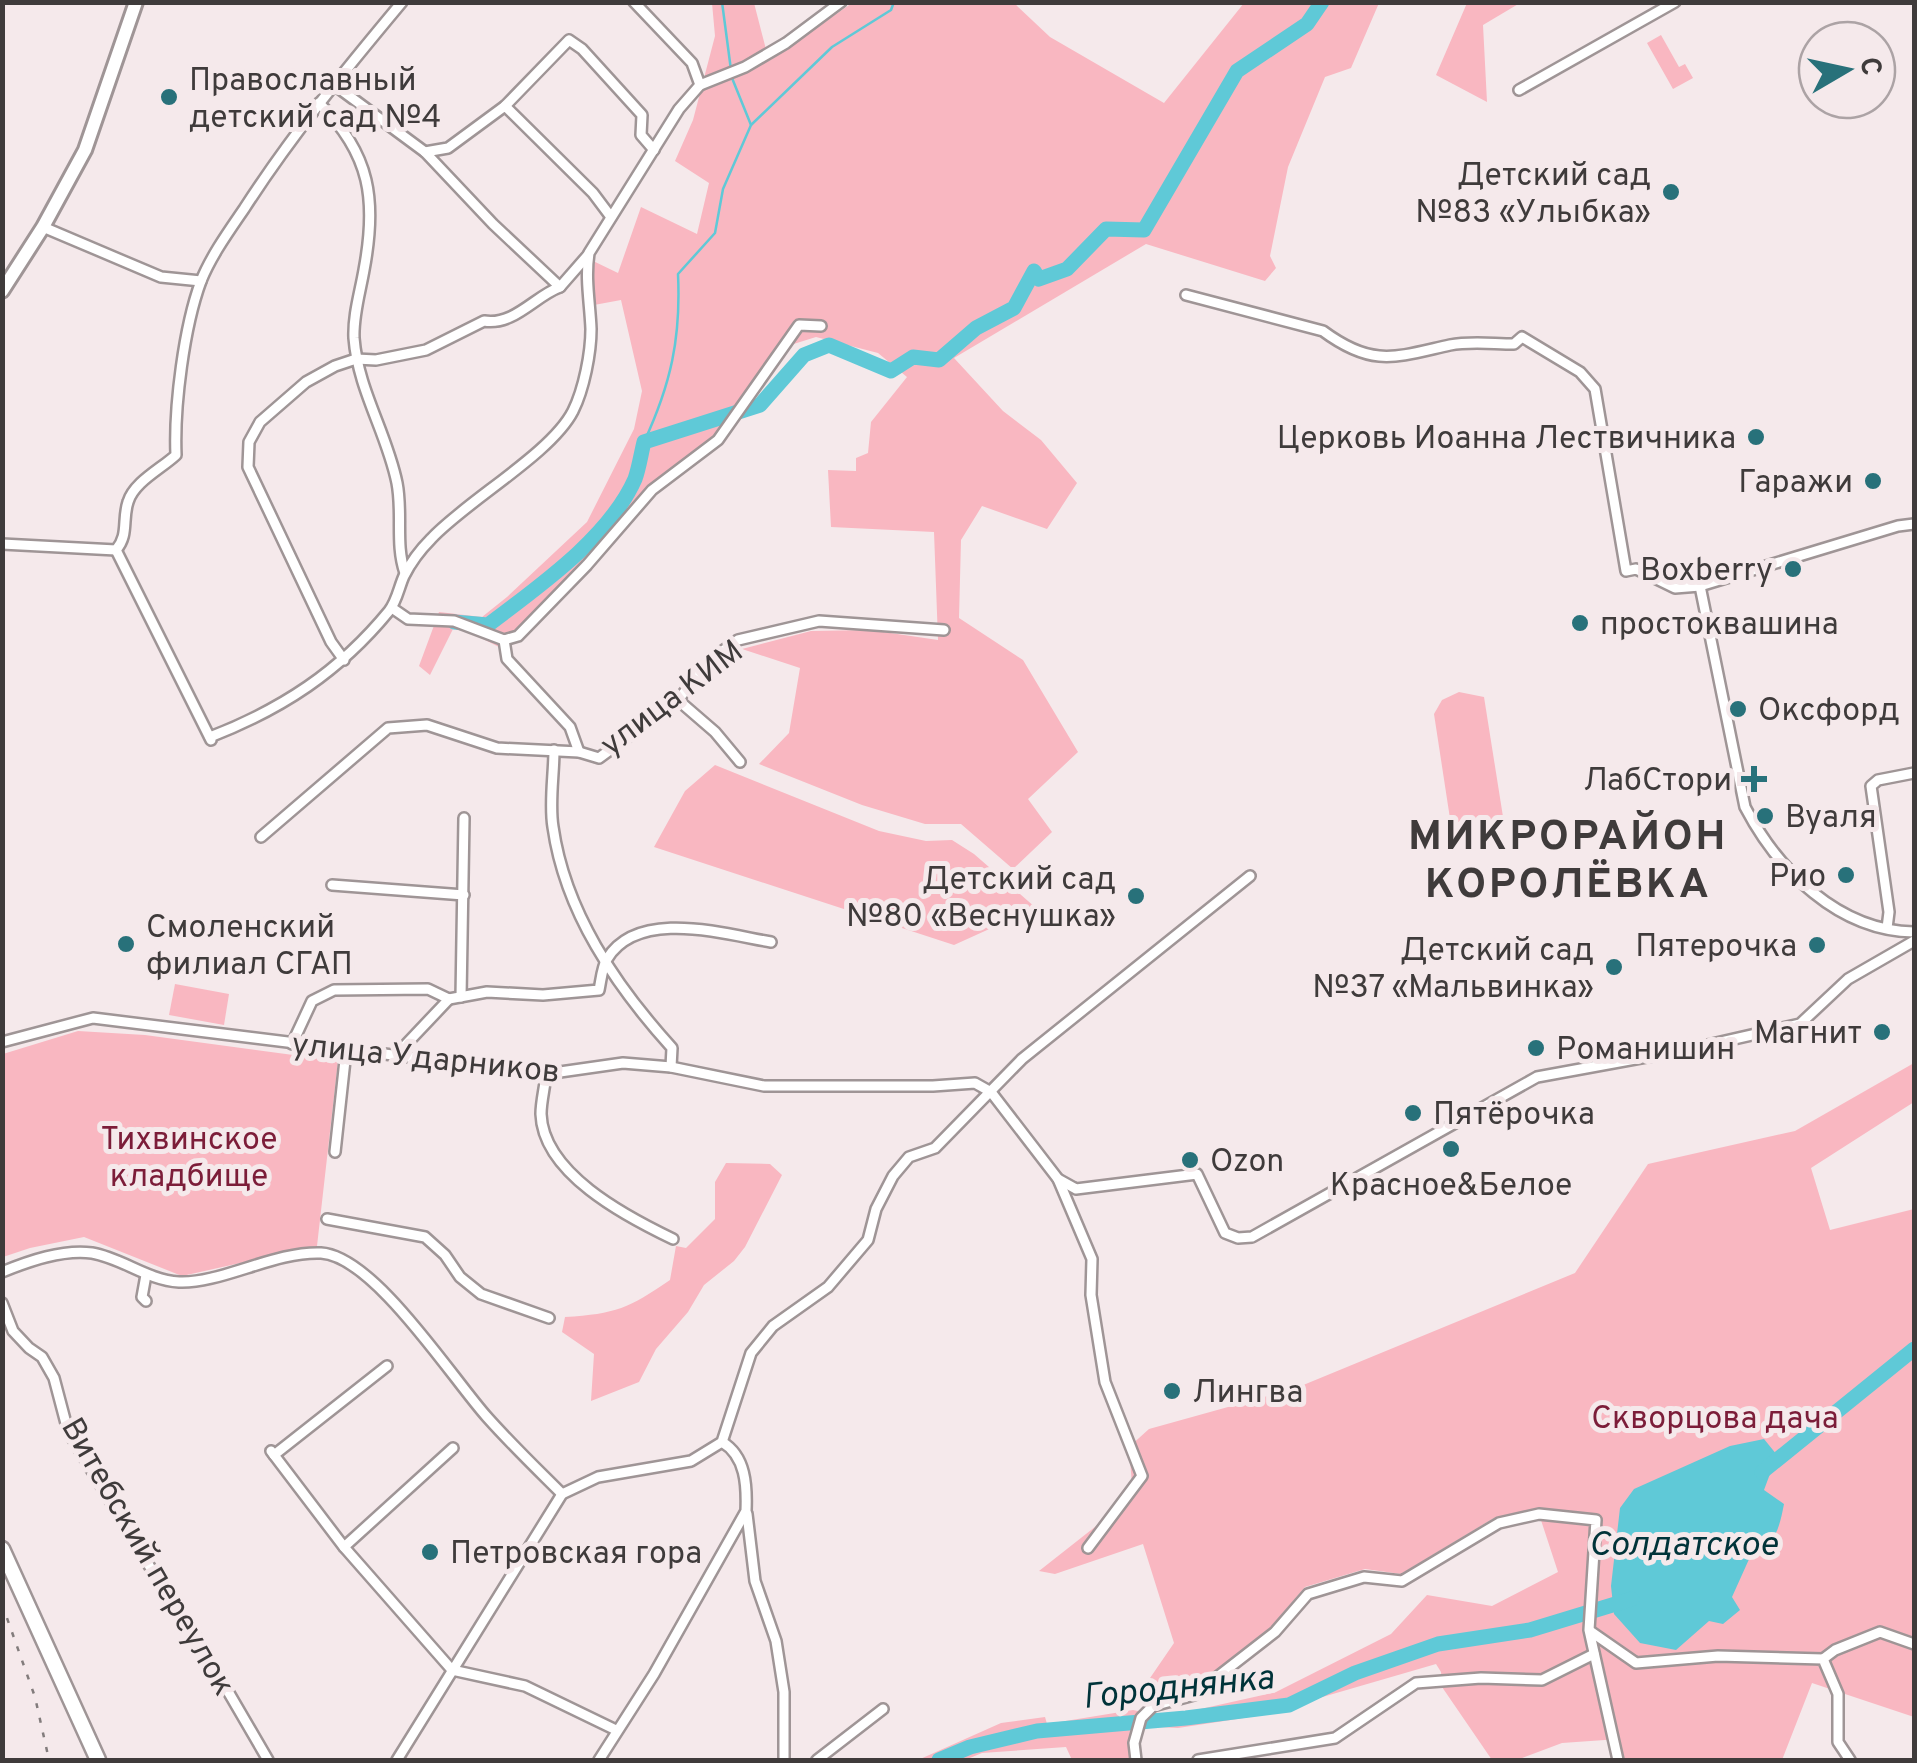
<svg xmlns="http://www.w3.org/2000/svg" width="1917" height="1763" font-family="Overpass,sans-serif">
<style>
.green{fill:#f9b7c1}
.water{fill:#5fc9d7}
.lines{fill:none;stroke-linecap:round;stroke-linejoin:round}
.stream{stroke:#5fc9d7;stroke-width:2.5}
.river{stroke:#5fc9d7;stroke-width:15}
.minor-casing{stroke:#9f9596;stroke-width:14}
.secondary-casing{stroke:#9f9596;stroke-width:18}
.primary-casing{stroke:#9f9596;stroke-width:19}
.minor{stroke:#fff;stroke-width:9}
.secondary{stroke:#fff;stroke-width:12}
.primary{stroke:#fff;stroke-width:14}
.rail{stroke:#827c7c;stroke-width:2.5;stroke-dasharray:5 10;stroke-linecap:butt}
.poi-dot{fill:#28717a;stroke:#f5e9eb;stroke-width:4}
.labels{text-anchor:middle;stroke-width:10;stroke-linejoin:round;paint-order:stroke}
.poi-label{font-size:32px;fill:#3f3b3b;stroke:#f5e9eb;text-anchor:start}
.street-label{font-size:32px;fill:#3f3b3b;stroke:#f5e9eb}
.park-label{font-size:32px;fill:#7c1d39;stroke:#f5e9eb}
.water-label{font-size:35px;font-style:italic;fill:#003339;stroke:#f5e9eb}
.district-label{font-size:42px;font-weight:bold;letter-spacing:2.5px;fill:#3f3b3b;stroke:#f5e9eb}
</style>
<rect width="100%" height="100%" fill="#f5e9eb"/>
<g class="green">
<path d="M712 3H754L769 61 852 3H1014L1050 37 1164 103 1244 3H1379L1351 68 1325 77 1288 167 1270 256 1276 268 1265 281 1146 244 954 358 1003 411 1041 440 1077 483 1047 529 982 506 961 540 959 618 1023 660 1078 752 1028 799 1052 832 1013 869 961 824H925L862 805 759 764 789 733 800 668 742 649 811 631 870 630 938 640 934 532 831 527 828 470 856 471V458L868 453 871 422 907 377 878 353 816 337 784 347 741 412 667 479 499 647 455 625 430 675 419 666 439 612 482 617 507 597 587 522 634 429 642 391 621 300 594 305 589 259 618 273 641 207 697 234 709 183 675 161 693 120 715 36Z"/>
<path d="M1467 3H1520L1483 25 1487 102 1436 75Z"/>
<path d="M1661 35 1679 67 1685 64 1693 78 1673 89 1647 43Z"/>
<path d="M1459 692 1484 697 1504 823C1495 838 1484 844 1467 842L1451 825 1434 714 1442 700Z"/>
<path d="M715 765 879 831 926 841 952 840 974 854 1036 908 954 945 654 847 685 791Z"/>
<path d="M175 984 229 994 224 1025 169 1015Z"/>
<path d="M78 1031 145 1035 338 1061 317 1246 182 1276 84 1237 30 1248 3 1257V1054Z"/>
<path d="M1914 1063V1102L1811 1168 1830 1230 1914 1209V1717L1812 1683 1782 1760H1625L1619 1739 1562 1743 1517 1760H1492L1442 1687 1441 1672 1436 1664 1257 1716 1178 1728 1135 1726 1130 1742 1131 1760H1072L1066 1747 982 1753 965 1760H918L1001 1723 1045 1717 1047 1724 1133 1710 1153 1714 1196 1710 1276 1692 1391 1634 1427 1595 1492 1606 1558 1572 1537 1508 1494 1518 1401 1574 1365 1569 1305 1587 1270 1628 1192 1689 1137 1697 1174 1643 1143 1544 1055 1574 1039 1571 1133 1497 1129 1447 1149 1429 1296 1388 1575 1273 1648 1164 1795 1131Z"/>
<path d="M726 1163 770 1164 782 1175 745 1247 734 1261 704 1285 688 1312 656 1349 639 1382 591 1401 594 1354 562 1332 565 1317C616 1314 629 1308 670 1280L676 1246 686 1248 715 1219V1182Z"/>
</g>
<path class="water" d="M1764 1439 1777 1455 1764 1490 1784 1504C1779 1530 1775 1545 1750 1557L1732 1597 1740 1610 1723 1624 1709 1621 1676 1650 1640 1643 1614 1614 1611 1586 1620 1508 1634 1489 1730 1446Z"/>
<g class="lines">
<g class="stream">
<path d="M722 2 731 70"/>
<path d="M732 78 751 125"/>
<path d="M644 442C671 384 681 338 678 274L715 233 723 189 751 125 832 47 891 10 894 2"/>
</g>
<g class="river">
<path d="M454 622 488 625C538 587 609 538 635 479 639 468 641 454 644 442L760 405 804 355 829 345 891 371 913 357 939 360 976 328 1014 308 1034 271 1039 279 1067 269 1106 229 1144 230 1237 71 1307 24 1322 2"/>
<path d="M1762 1472 1914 1349"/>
<path d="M939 1760 970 1747 1037 1731 1186 1718 1289 1705 1355 1673 1438 1644 1530 1630 1632 1599"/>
</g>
<defs>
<g id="minor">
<path d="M634 2 692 63 700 85"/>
<path d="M333 84 425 152 493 224 560 287C535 296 514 326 484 321L426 350 376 360 356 359 335 366 306 382 260 422 249 442 248 467 331 642 344 660"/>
<path d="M1519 90 1675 2"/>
<path d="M319 103C371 154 377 201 364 270 360 293 353 315 354 338 358 390 387 433 397 483 403 514 395 544 405 573"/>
<path d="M505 106 569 40 582 49 642 115 641 135 654 150"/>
<path d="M425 152 448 148 505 106 593 193 611 217"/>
<path d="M43 227 161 277 201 281"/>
<path d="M560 287 588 255"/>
<path d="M1186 295 1323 331C1373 368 1396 357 1450 345 1470 341 1493 344 1514 344L1522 337 1580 372 1595 389 1626 571 1636 569 1675 588 1700 586 1898 526 1914 524"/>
<path d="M2 544 116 550"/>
<path d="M116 550C129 535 122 520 128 502 134 482 161 469 176 455 174 406 184 327 201 281 211 256 229 231 244 209 291 136 346 69 402 2"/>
<path d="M116 550 211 740"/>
<path d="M1700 586 1745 807C1778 870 1838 931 1914 932"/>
<path d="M392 608 408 619 454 621 504 640 518 636 587 565 652 490 718 440 799 325 821 326"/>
<path d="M504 640 507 659 570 727 579 752"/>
<path d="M678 700 715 732 740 762"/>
<path d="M210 737C282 709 339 672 389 611 397 601 399 587 404 576 410 564 421 549 431 539 466 501 551 454 573 411 584 389 591 353 591 329 590 303 585 279 589 253L679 109 700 85 745 67 786 43 841 2"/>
<path d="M554 750C554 775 549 803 553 827 565 912 616 986 672 1048L671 1067"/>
<path d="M261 837 388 728 427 725 497 748 579 752 599 758 678 700 710 660 738 640 819 621 944 630"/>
<path d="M332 885 464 895"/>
<path d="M1887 928 1889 912 1871 786 1878 780 1914 773"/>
<path d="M461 997 464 818"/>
<path d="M2 1042 93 1018 546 1074 623 1063 671 1067 764 1086H933L975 1083 991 1092 1058 1179 1076 1189 1197 1174 1225 1233 1238 1238 1252 1237 1537 1077 1690 1049 1800 1024 1848 979 1914 941"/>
<path d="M292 1044 312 1001 334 990 428 989 449 999 487 992 543 995 599 990C601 981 602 967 607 959 638 908 724 934 771 942"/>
<path d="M396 1055 449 999"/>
<path d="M546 1074C545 1087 541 1101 541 1114 543 1173 625 1216 673 1239"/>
<path d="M335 1152 346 1051"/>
<path d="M1058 1179 1092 1259 1091 1295 1105 1382 1142 1476 1088 1548"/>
<path d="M327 1219 425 1237 445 1255 460 1277 481 1294 549 1318"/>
<path d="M2 1272C29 1261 63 1249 92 1253 122 1258 147 1280 179 1282 220 1284 275 1251 321 1253 374 1256 452 1378 487 1417 511 1444 537 1469 562 1494"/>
<path d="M146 1301 142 1297 146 1275"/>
<path d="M2 1303 13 1331 29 1348 42 1357 54 1378 68 1431 165 1592 187 1621 268 1760"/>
<path d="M271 1451 344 1547 452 1670 525 1686 616 1730"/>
<path d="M274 1455 387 1366"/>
<path d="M747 1514 755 1581 776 1641 784 1692V1760"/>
<path d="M344 1547 453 1448"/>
<path d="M1590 1631 1636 1663 1718 1656 1823 1659 1838 1694V1742L1850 1760"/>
<path d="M1823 1659 1835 1650 1880 1632 1914 1644"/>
<path d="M397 1760 562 1494 598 1477 691 1461 722 1442 751 1353 773 1326 828 1287 868 1240 876 1209 893 1176 909 1157 935 1148 1022 1059 1250 876"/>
<path d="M599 1760 654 1674 746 1511C747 1486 746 1456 722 1442"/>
<path d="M817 1760 883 1709"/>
<path d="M1136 1760 1134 1743 1141 1718 1153 1706 1194 1695 1275 1632 1308 1594 1364 1577 1402 1581 1499 1523 1539 1514 1596 1520 1589 1630 1618 1760"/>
<path d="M1198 1760 1335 1738 1416 1683 1481 1678 1542 1680 1594 1654"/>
</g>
<path id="secondary" d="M2 291 43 227 85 150 136 2"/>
<path id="primary" d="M2 1549 98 1760"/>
</defs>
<use href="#minor" class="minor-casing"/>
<use href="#secondary" class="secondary-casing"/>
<use href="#primary" class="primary-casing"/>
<use href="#minor" class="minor"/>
<use href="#secondary" class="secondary"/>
<use href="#primary" class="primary"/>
<path class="rail" d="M2 1604 35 1697 49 1760"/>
</g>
<g class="poi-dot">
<circle cx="169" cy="97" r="10"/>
<circle cx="1671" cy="192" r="10"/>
<circle cx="1756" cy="437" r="10"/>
<circle cx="1873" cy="481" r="10"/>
<circle cx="1793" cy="569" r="10"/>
<circle cx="1580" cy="623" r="10"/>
<circle cx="1738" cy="709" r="10"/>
<path d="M1749 764h10v10h10v10h-10v10h-10v-10h-10v-10h10z"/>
<circle cx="1765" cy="816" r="10"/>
<circle cx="1846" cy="875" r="10"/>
<circle cx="1136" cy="896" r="10"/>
<circle cx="126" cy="944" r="10"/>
<circle cx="1817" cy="945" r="10"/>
<circle cx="1614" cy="967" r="10"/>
<circle cx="1882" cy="1032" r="10"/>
<circle cx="1536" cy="1048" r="10"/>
<circle cx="1413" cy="1113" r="10"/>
<circle cx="1451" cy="1149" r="10"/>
<circle cx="1190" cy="1160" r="10"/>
<circle cx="1172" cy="1391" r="10"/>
<circle cx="430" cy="1552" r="10"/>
</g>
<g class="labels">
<g class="poi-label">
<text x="189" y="90">Православный<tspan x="189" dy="37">детский сад №4</tspan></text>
<text x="1651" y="185" text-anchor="end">Детский сад<tspan x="1651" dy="37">№83 «Улыбка»</tspan></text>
<text x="1736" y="448" text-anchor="end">Церковь Иоанна Лествичника</text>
<text x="1853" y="492" text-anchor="end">Гаражи</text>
<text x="1773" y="580" text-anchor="end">Boxberry</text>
<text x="1600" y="634">простоквашина</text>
<text x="1758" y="720">Оксфорд</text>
<text x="1732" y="790" text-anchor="end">ЛабСтори</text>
<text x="1785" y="827">Вуаля</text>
<text x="1826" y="886" text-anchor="end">Рио</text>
<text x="1116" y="889" text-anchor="end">Детский сад<tspan x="1116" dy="37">№80 «Веснушка»</tspan></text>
<text x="146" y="937">Смоленский<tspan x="146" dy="37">филиал СГАП</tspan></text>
<text x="1797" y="956" text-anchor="end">Пятерочка</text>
<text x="1594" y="960" text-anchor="end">Детский сад<tspan x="1594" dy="37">№37 «Мальвинка»</tspan></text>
<text x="1862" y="1043" text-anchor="end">Магнит</text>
<text x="1556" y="1059">Романишин</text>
<text x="1433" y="1124">Пятёрочка</text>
<text x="1210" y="1171">Ozon</text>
<text x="1451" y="1195" text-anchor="middle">Красное&amp;Белое</text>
<text x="1192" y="1402">Лингва</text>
<text x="450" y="1563">Петровская гора</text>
</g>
<g class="street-label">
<text transform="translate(671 697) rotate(-37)" y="11">улица КИМ</text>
<text transform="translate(426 1057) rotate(6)" y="11">улица Ударников</text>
<text transform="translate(149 1556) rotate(60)" y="11">Витебский переулок</text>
</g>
<g class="park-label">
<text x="189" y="1149">Тихвинское<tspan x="189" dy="37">кладбище</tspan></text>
<text x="1715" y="1428">Скворцова дача</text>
</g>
<g class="water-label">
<text x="1683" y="1555">Солдатское</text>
<text transform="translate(1178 1686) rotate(-6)" y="12">Городнянка</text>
</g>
<g class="district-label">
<text x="1568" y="849">МИКРОРАЙОН<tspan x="1568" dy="48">КОРОЛЁВКА</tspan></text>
</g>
</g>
<rect width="1917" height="1763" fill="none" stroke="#3f3b3b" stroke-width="10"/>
<g transform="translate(1847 70) rotate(81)"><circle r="48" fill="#f5e9eb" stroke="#aca3a5" stroke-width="2.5"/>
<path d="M0-8L18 38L0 25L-18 38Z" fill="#28717a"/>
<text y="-15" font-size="28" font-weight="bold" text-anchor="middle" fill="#3f3b3b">С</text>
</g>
</svg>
